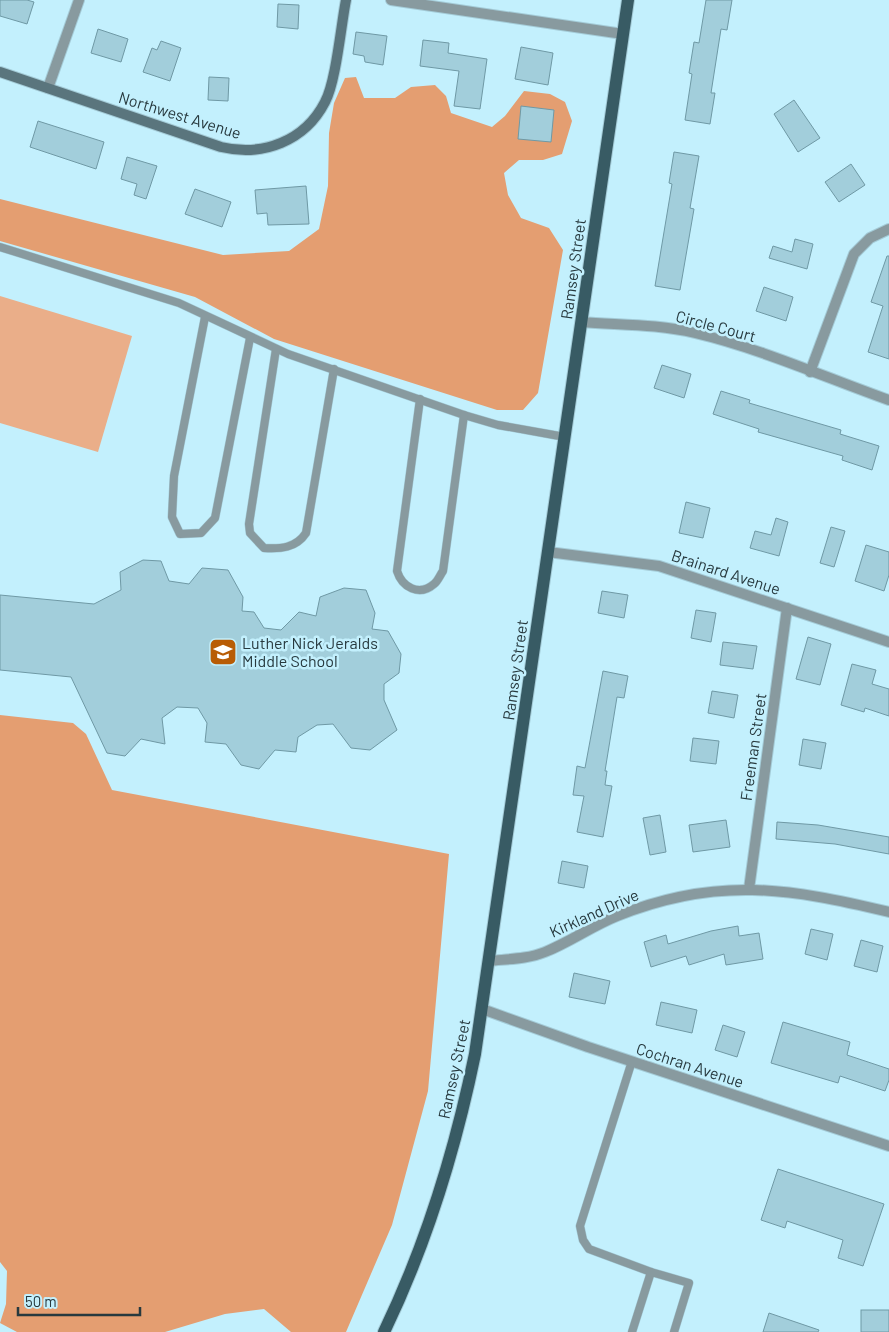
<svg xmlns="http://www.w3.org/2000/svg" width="889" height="1332" font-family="Barlow,sans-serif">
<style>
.green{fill:#eaae89}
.forest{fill:#e49e71}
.building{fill:#a2cedb;stroke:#6f99a5}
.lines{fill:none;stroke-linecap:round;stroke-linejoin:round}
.lane-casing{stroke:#a4cbd7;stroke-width:9}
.street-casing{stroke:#a4cbd7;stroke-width:12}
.secondary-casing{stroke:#a4cbd7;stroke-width:12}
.primary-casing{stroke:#a4cbd7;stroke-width:14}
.lane{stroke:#889a9f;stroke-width:8}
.street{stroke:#889a9f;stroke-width:10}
.secondary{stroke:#5a757d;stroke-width:10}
.primary{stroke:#385b64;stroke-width:12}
.labels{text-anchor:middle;stroke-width:5;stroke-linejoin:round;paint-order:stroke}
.street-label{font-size:16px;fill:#27393e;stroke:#c3f0fd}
.poi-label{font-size:16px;fill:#27393e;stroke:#c3f0fd;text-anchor:start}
</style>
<rect width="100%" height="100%" fill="#c3f0fd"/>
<path class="green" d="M0 296 132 336 98 452 0 423Z"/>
<g class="forest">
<path d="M356 77 364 98H395L411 87 435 85 446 96 451 113 492 127 505 116 524 91 550 94 565 102 572 121 562 154 543 160H519L504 173 508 195 521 218 549 228 563 250 538 393 523 410H497L274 339 195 297 0 241V199L223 255 289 251 319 229 328 186 329 133 334 103 345 78Z"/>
<path d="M0 715 73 723 86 734 112 790 449 854 428 1091 392 1225 346 1332H291L264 1309 225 1314 165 1332H17L0 1323 6 1304 7 1271 0 1262Z"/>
</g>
<g class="building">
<path d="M0 0H27L34 2 27 24 0 16Z"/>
<path d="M706 0H732L727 30 721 29 711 93H715L710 124 685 120 692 74 689 73 694 42 699 43Z"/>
<path d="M278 4 299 5 298 29 277 27Z"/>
<path d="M98 29 128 39 121 62 91 53Z"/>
<path d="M356 32 387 36 383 65 365 62 364 56 353 54Z"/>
<path d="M423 40 449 43 448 53 487 59 480 109 454 106 459 71 420 66Z"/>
<path d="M161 41 181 48 170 81 143 72 152 48 157 50Z"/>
<path d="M521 47 553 53 548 85 515 79Z"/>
<path d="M209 77 229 78 228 101 208 100Z"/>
<path d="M794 100 820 138 798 152 774 114Z"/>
<path d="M521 106 554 110 551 142 518 139Z"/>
<path d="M38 121 104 142 96 169 30 147Z"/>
<path d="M674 152 699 156 690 208 694 209 680 290 655 286 672 184 669 183Z"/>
<path d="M127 157 157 166 146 199 134 195 137 184 121 179Z"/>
<path d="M851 164 865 185 839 202 825 182Z"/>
<path d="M306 186 309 224 268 225 267 213 257 214 255 190Z"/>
<path d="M195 189 231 202 222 227 185 214Z"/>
<path d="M795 239 813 244 807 269 769 258 773 246 792 252Z"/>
<path d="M887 256H889V359L868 352 883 306 871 302Z"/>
<path d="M764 287 793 297 786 321 756 311Z"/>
<path d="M662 365 691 374 684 398 654 388Z"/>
<path d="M721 391 750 400 749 403 841 430 840 434 879 446 872 470 842 460 843 456 758 432 759 429 713 414Z"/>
<path d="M686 502 710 508 703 538 679 533Z"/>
<path d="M776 518 788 522 779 556 750 548 755 531 771 535Z"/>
<path d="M831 527 845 531 834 567 820 563Z"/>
<path d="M866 545 889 552V575L884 591 855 581Z"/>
<path d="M143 560 161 561 169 581 189 584 202 568 228 570 243 597 242 611 254 612 264 628 281 630 299 612 316 616 320 597 344 588 366 590 375 613 372 629 388 631 401 654 399 673 384 684V700L397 730 370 750 351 748 333 724 317 725 298 737 296 752 275 750 259 769 241 765 226 744 205 742 207 723 198 708 177 707 162 718 165 744 141 739 125 756 107 753 71 677 0 670V595L94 604 121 590 120 572Z"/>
<path d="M602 591 628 595 624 618 598 613Z"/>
<path d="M696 610 716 613 711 642 691 638Z"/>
<path d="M808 637 831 644 820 685 796 679Z"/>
<path d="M723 642 757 646 753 669 720 665Z"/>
<path d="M852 664 876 670 872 684 889 689V716L865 708 864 712 841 705Z"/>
<path d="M603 671 628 676 624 698 617 697 605 771H607L605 785 612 786 603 837 577 832 584 796 573 795 577 766 585 768Z"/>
<path d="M712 691 738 695 734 718 708 713Z"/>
<path d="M693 738 719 741 716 764 690 761Z"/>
<path d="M803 739 826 743 821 769 799 765Z"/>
<path d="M660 815 666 852 650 855 643 818Z"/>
<path d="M726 820 730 847 693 852 689 825Z"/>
<path d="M777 822 818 825 889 837V854L835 844 776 839Z"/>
<path d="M562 861 588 866 584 888 558 883Z"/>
<path d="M738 926 739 936 759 933 763 959 726 965 724 954 689 965 686 956 651 967 644 942 666 935 668 944 711 931Z"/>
<path d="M811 929 833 934 827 960 805 954Z"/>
<path d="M861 940 883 946 877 972 854 966Z"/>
<path d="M574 973 610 981 605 1004 569 997Z"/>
<path d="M661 1002 697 1010 692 1033 656 1025Z"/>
<path d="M783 1022 850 1042 847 1055 889 1069V1080L885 1091 840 1076 838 1083 771 1063Z"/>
<path d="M723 1025 745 1032 737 1057 715 1050Z"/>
<path d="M778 1169 884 1204 863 1266 838 1258 843 1240 787 1221 785 1228 761 1220Z"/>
<rect x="861" y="1310" width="28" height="22"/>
<path d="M769 1313 819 1330 818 1332H763Z"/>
</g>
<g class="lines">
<defs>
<g id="lane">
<path d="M0 247 179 303 288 354 464 415 498 425 565 437"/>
<path d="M205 317 174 476 172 517 180 534 201 533 215 518 250 338"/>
<path d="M276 349 249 524 250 533 264 548C281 549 296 548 306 533L334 369"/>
<path d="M420 399 397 571C402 587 419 597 434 584 438 581 440 575 443 571L464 415"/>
<path d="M632 1061 580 1226 583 1240 589 1249 651 1272"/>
<path d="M632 1332 651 1272 689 1283 674 1332"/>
</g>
<g id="street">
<path d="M391 0 623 34"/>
<path d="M48 88 79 0"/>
<path d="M582 322C619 325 658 324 695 333 759 348 827 378 889 400"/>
<path d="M810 372 854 254 870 238 889 229"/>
<path d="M548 552 659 566 889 642"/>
<path d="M749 889 787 608"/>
<path d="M489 961C508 959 528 959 545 952 570 942 592 926 617 916 716 876 789 888 889 912"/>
<path d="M482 1009 588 1047 889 1146"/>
</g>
<path id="secondary" d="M0 72 221 147C263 157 305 141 325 102 336 82 341 25 346 0"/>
<path id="primary" d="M384 1332C427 1243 455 1151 475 1054L628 0"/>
</defs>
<use href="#lane" class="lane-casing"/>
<use href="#street" class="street-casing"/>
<use href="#secondary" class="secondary-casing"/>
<use href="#primary" class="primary-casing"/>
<use href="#lane" class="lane"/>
<use href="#street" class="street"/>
<use href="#secondary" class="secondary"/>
<use href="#primary" class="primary"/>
</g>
<defs>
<symbol id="school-square" viewBox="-11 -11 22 22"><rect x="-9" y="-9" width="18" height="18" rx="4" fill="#b85c05" stroke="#c3f0fd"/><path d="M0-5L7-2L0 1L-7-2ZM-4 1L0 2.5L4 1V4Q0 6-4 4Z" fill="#fff"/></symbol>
</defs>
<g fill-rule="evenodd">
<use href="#school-square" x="207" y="636" width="32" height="32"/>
</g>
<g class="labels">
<g class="street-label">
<text transform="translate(180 115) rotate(17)" y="6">Northwest Avenue</text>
<text transform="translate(573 269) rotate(-82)" y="6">Ramsey Street</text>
<text transform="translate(716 326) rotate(15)" y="6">Circle Court</text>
<text transform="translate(726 572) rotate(18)" y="6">Brainard Avenue</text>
<text transform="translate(515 670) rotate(-82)" y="6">Ramsey Street</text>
<text transform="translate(753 747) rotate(-82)" y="6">Freeman Street</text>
<text transform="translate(594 913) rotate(-24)" y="6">Kirkland Drive</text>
<text transform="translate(690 1065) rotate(18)" y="6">Cochran Avenue</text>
<text transform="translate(454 1069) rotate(-78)" y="6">Ramsey Street</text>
</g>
<g class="poi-label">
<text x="242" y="649">Luther Nick Jeralds<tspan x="242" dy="18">Middle School</tspan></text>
</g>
</g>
<path d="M18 1307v8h122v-8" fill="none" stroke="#27393e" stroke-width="2.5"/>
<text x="25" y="1307" font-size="15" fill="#27393e" stroke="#c3f0fd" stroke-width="4" paint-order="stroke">50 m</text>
</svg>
